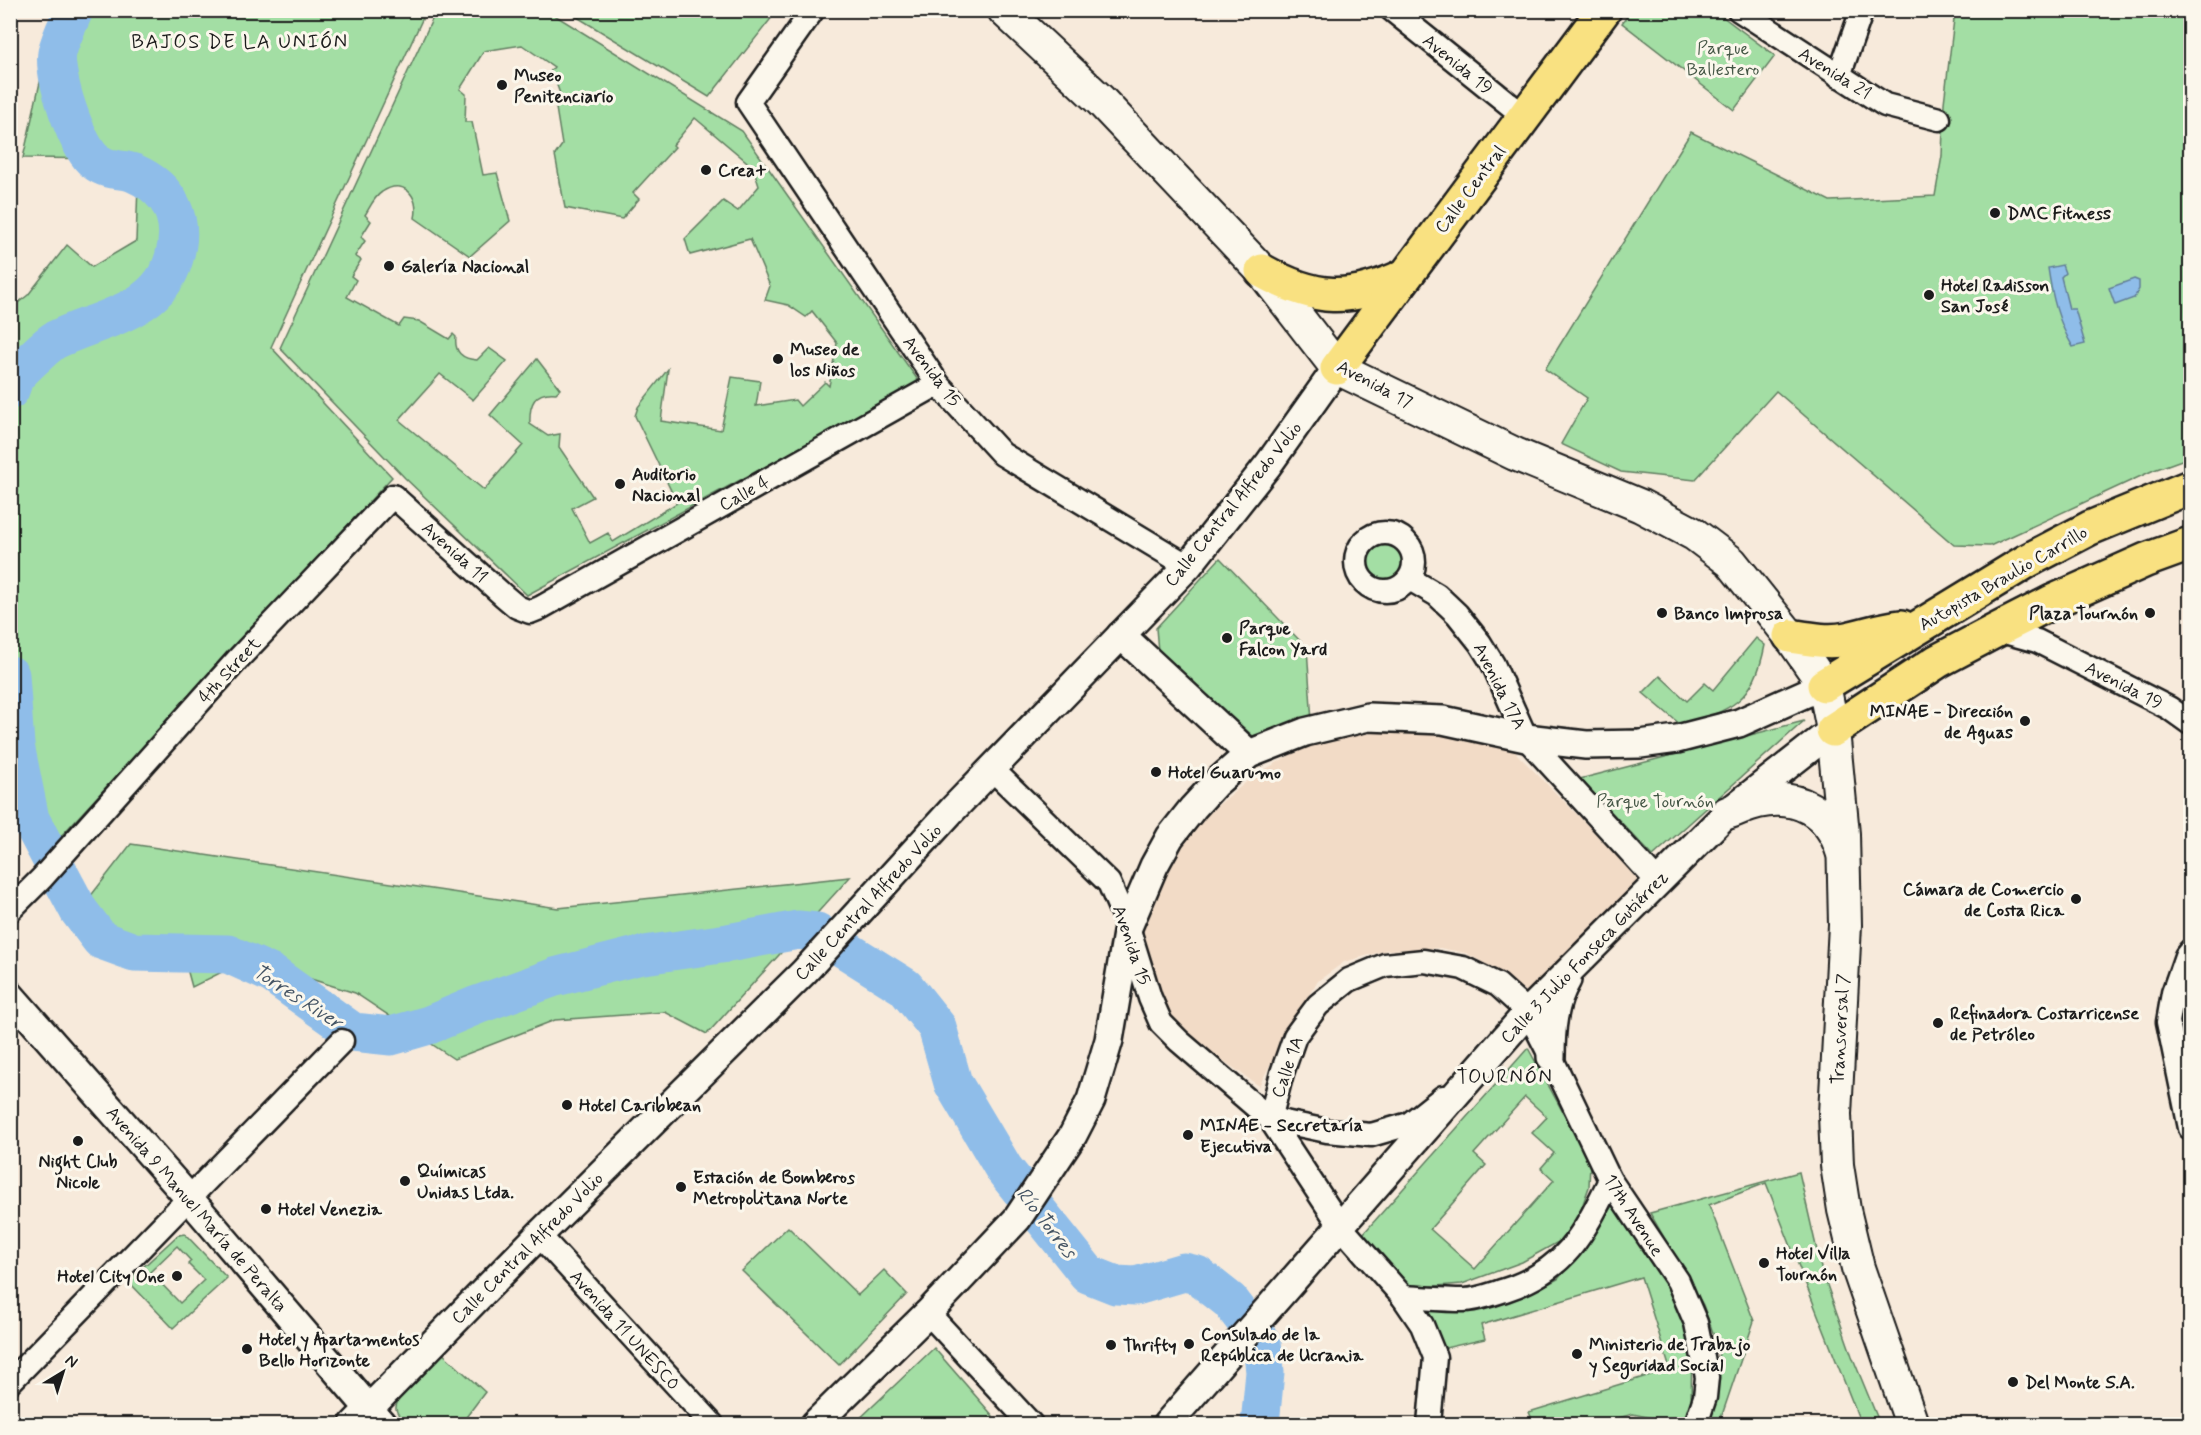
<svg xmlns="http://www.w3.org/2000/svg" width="2201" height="1435" font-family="Mynerve,sans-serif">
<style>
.built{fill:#f2dbc6}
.green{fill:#a3dea4;stroke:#607d60;stroke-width:1.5;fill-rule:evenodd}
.water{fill:#8fbde9;stroke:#617d97;stroke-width:1.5}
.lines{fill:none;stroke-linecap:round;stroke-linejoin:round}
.river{stroke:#8fbde9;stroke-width:39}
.minor-casing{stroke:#1c1c1c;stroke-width:27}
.tertiary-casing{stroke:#1c1c1c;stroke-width:32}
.secondary-casing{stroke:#1c1c1c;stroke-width:36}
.primary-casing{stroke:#1c1c1c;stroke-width:38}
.trunk-casing{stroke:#1c1c1c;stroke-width:38}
.minor{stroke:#fbf7ec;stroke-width:22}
.tertiary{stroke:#fbf7ec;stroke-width:27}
.secondary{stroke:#fbf7ec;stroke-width:32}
.primary{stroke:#f9e181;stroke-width:33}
.trunk{stroke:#f9e181;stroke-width:33}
.poi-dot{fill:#1c1c1c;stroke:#fbf7ec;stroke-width:2}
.labels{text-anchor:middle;stroke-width:6;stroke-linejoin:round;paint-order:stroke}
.park-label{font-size:18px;fill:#445645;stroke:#fbf7ec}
.street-label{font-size:18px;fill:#1c1c1c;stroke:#fbf7ec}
.poi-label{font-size:18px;font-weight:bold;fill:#1c1c1c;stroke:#fbf7ec;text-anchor:start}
.neighbourhood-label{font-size:20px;letter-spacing:1.5px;fill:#1c1c1c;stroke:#fbf7ec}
.water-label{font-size:20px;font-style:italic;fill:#445464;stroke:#fbf7ec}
</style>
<rect width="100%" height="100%" fill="#f7eadb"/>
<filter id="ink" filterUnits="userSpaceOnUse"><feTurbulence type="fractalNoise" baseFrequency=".0167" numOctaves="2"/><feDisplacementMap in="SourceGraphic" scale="12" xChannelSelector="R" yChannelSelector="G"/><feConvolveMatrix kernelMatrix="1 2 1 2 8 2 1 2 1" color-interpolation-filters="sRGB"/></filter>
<g filter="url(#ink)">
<path class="built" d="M1403 730 1456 735 1513 750 1640 878 1527 992 1502 973 1466 953 1440 948 1387 950 1344 962 1318 981 1298 1011 1259 1086 1167 1021 1138 930 1170 859 1211 811 1255 775 1301 749 1345 736Z"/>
<g class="green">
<path d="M56 11H426L271 347 392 477 61 836 48 855 30 819 15 745 11 740 10 309 28 295 67 245 92 267 136 241 138 184 124 159 23 158Z"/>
<path d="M436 11H548L742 131 920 383 527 595 405 478 280 348ZM522 45 554 67 549 73 555 80 562 99 555 102 562 145 555 155 565 208 622 219 639 199 633 193 675 147 673 145 695 118 753 167 759 186 738 211 723 201 685 239 690 255 750 239 770 286 765 300 788 305 806 317 812 311 837 343 829 386 825 382 800 406 795 400 756 406 760 381 732 377 721 430 661 421 668 369 638 407 635 416 677 503 613 542 608 533 590 543 572 508 593 497 559 447 560 434 548 436 530 424C529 404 534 391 556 393L560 389 537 359 490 415 523 445 484 490 399 420 440 374 473 400 507 361 489 348 477 360C462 359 454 352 456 337L453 334 449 339 419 321 404 319 399 326 347 297 356 280 351 276 361 260 355 256 365 241 361 237 371 221 365 215C370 207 374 197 382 192 403 177 420 196 415 218L470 256 510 221 497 173 483 175 472 122H465L466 94 460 89 484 51Z"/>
<path d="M567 11H777L709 97Z"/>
<path d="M1631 11H1715L1775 56 1734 110 1622 23Z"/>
<path d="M1955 11H2190V457L2154 470 1990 546 1954 545 1776 391 1695 480 1621 472 1561 444 1587 398 1545 369 1691 132 1830 201 1935 196 1942 156 1944 103Z"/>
<circle cx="1385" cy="562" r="22"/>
<path d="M1220 558 1307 648 1312 722 1253 736 1158 651 1156 628Z"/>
<path d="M1756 638 1765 645C1754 702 1732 710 1681 725L1643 693 1660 676 1687 701 1705 683 1713 690Z"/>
<path d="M1804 721 1653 856 1580 779Z"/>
<path d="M131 844 558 908 850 877 707 1034 665 1012 555 1020 454 1059 355 993 292 973 254 956 192 987 183 954 134 952 101 940 79 911Z"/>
<path d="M1528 1048 1590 1162 1589 1187 1578 1218 1560 1241 1522 1262 1462 1284 1424 1287 1401 1285 1363 1234ZM1525 1097 1547 1117 1532 1133 1554 1153 1541 1168 1554 1180 1475 1269 1430 1229 1486 1165 1474 1154Z"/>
<path d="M1799 1172 1821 1268 1852 1356 1880 1424H1861L1766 1183 1709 1205 1754 1321 1719 1424H1707L1715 1402 1719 1349 1703 1305 1650 1213Z"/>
<path d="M1613 1204 1674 1290 1692 1346 1691 1405 1685 1417 1676 1423 1633 1414 1596 1424H1534L1529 1412 1670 1369 1641 1277 1481 1325 1485 1339 1441 1349 1423 1308 1475 1310 1522 1297 1558 1279 1590 1240Z"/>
<path d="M788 1227 858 1295 884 1270 907 1294 839 1365 742 1271Z"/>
<path d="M185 1234 227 1278 173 1328 128 1281 178 1235ZM177 1246 191 1261 188 1264 204 1280 180 1303 150 1272Z"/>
<path d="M934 1348 993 1416 983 1424H854Z"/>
<path d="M441 1352 485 1392 461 1424H407C403 1420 397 1415 396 1409 394 1396 432 1362 441 1352Z"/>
</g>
<g class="water">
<path d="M2062 265 2065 273 2061 277 2069 309H2075L2085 344 2073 347C2058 322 2052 296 2048 268Z"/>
<path d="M2134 279 2139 281V289L2134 298 2115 305 2109 288Z"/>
</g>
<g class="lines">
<g class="river">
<path d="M10 390C12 386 13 380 15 377 20 370 49 343 55 340 99 318 159 313 174 258 185 220 171 189 134 173 122 168 109 172 96 162 77 149 53 75 57 53 60 39 68 24 74 10"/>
<path d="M10 675 15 745 30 819 79 911 101 940 134 952 228 954 272 974 353 1032 391 1036 429 1025 477 1005 555 977 637 956 728 943 798 930 817 932 838 945 905 987 937 1027 953 1083 1004 1169 1088 1274 1116 1285 1136 1286 1184 1272 1197 1275 1230 1301 1262 1343 1265 1372 1260 1424"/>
</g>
<defs>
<g id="minor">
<path d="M813 10 748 102 938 384 1002 454 1188 566"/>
<path d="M1392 10 1525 117"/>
<path d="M1739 10 1885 105 1939 119"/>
<path d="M1839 76 1862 10"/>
<circle cx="1385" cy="562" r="29"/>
<path d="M1410 579 1437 595 1457 614 1480 643 1493 664 1526 738 1657 881"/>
<path d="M1997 630 2037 641 2169 708 2190 723"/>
<path d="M993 770 1109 883 1128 927 1150 998 1161 1023 1179 1041 1270 1119 1341 1227 1403 1297 1422 1325 1435 1357 1429 1424"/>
<path d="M10 910 42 878 238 659 393 496 504 596 517 607 530 612 540 608 938 384"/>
<path d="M2190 951 2186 956 2173 993 2168 1022 2190 1128"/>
<path d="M1270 1119 1282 1073 1295 1036 1318 1005 1349 980 1385 965 1424 961 1463 968 1498 985 1528 1012 1551 1057 1610 1180 1678 1281 1696 1323 1707 1377 1705 1397 1696 1424"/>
<path d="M1270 1119 1327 1131 1371 1135 1409 1124 1443 1097"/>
<path d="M539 1235 712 1424"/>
<path d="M1403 1297C1423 1298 1444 1300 1464 1300 1477 1300 1492 1294 1505 1290 1566 1270 1583 1235 1610 1180"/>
<path d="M928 1313 1031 1424"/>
<path d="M10 1382 342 1041"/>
</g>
<g id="tertiary">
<path d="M1121 635 1249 754"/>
<path d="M10 995 188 1197 382 1424"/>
<path d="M1551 1057C1551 1030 1553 1003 1567 980"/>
<path d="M354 1424 539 1235 804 972 953 809 1188 566 1268 465 1337 368"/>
<path d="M815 1424 928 1313 1017 1219 1073 1135 1091 1100 1109 1040 1128 927 1154 866 1170 837 1193 808 1215 784 1249 754 1305 732 1368 717 1443 720 1526 738 1586 745 1640 744 1677 739 1739 723 1824 685"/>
<path d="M1167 1424 1528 1012 1727 813 1833 730"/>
</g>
<g id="secondary">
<path d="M1004 10 1100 100 1262 271 1337 368 1515 454 1641 506 1694 534 1731 562 1790 636 1824 685 1833 730 1843 834 1845 925 1835 1114 1837 1165 1844 1210 1858 1268 1912 1424"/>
<path d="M1727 813C1737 810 1747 804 1758 802 1798 793 1830 812 1842 851"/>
</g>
<g id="primary">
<path d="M1262 271C1316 301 1349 302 1405 276"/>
<path d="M1337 368 1604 10"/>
</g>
<g id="trunk">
<path d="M1790 636C1809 639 1828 643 1847 639 1866 635 1882 629 1902 627"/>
<path d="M1824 685 2027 561 2090 528 2190 487"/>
<path d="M1833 730 1938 661 1997 630 2054 601 2146 560 2190 544"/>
</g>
</defs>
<use href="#minor" class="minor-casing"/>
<use href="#tertiary" class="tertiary-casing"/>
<use href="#secondary" class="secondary-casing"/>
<use href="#primary" class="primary-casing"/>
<use href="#trunk" class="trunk-casing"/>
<use href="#minor" class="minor"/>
<use href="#tertiary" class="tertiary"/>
<use href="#secondary" class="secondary"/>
<use href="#primary" class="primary"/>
<use href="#trunk" class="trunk"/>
</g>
</g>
<g class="poi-dot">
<circle cx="502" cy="85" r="6"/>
<circle cx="706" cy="170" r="6"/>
<circle cx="1995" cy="213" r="6"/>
<circle cx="389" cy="266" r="6"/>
<circle cx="1929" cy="295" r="6"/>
<circle cx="778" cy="359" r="6"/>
<circle cx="620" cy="484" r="6"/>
<circle cx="1662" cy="613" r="6"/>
<circle cx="2150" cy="613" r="6"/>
<circle cx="1227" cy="638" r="6"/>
<circle cx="2025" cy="721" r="6"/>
<circle cx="1156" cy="772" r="6"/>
<circle cx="2076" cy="899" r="6"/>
<circle cx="1938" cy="1023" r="6"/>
<circle cx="567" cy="1105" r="6"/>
<circle cx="1188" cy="1135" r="6"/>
<circle cx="78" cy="1141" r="6"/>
<circle cx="405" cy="1181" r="6"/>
<circle cx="681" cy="1187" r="6"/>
<circle cx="266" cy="1209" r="6"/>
<circle cx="1764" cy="1263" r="6"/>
<circle cx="177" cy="1276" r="6"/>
<circle cx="1189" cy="1344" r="6"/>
<circle cx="1111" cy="1345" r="6"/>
<circle cx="247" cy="1349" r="6"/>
<circle cx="1577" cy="1354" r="6"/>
<circle cx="2013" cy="1382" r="6"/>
</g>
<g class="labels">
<g class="park-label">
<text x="1723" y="54">Parque<tspan x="1723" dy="21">Ballestero</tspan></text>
<text x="1655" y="807">Parque Tournón</text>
</g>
<g class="street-label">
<text transform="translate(1458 64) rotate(39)" y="6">Avenida 19</text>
<text transform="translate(1835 73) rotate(32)" y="6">Avenida 21</text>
<text transform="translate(1470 189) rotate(-53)" y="6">Calle Central</text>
<text transform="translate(932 371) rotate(53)" y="6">Avenida 15</text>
<text transform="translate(1375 384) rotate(28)" y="6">Avenida 17</text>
<text transform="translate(744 493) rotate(-29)" y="6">Calle 4</text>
<text transform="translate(1233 504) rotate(-51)" y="6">Calle Central Alfredo Volio</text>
<text transform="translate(455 552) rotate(42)" y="6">Avenida 11</text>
<text transform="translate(2003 578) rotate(-30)" y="6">Autopista Braulio Carrillo</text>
<text transform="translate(229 670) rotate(-47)" y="6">4th Street</text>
<text transform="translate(2124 685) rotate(27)" y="6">Avenida 19</text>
<text transform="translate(1500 686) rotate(63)" y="6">Avenida 17A</text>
<text transform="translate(868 902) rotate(-47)" y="6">Calle Central Alfredo Volio</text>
<text transform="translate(1132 945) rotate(71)" y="6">Avenida 15</text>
<text transform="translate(1584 957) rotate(-46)" y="6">Calle 3 Julio Fonseca Gutiérrez</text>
<text transform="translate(1840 1029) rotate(-87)" y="6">Transversal 7</text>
<text transform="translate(1287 1067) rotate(-71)" y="6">Calle 1A</text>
<text transform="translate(197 1209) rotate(49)" y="6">Avenida 9 Manuel María de Peralta</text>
<text transform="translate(1634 1215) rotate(57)" y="6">17th Avenue</text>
<text transform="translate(527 1248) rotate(-45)" y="6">Calle Central Alfredo Volio</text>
<text transform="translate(625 1330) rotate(48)" y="6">Avenida 11 UNESCO</text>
</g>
<g class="poi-label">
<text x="514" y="81">Museo<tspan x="514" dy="21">Penitenciario</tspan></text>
<text x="718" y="176">Crea+</text>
<text x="2007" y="219">DMC Fitness</text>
<text x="401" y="272">Galería Nacional</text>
<text x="1941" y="291">Hotel Radisson<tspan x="1941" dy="21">San José</tspan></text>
<text x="790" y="355">Museo de<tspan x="790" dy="21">los Niños</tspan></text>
<text x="632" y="480">Auditorio<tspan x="632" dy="21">Nacional</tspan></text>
<text x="1674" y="619">Banco Improsa</text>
<text x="2138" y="619" text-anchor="end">Plaza Tournón</text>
<text x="1239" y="634">Parque<tspan x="1239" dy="21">Falcon Yard</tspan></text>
<text x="2013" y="717" text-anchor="end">MINAE - Dirección<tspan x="2013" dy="21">de Aguas</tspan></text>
<text x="1168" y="778">Hotel Guarumo</text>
<text x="2064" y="895" text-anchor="end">Cámara de Comercio<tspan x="2064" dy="21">de Costa Rica</tspan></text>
<text x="1950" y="1019">Refinadora Costarricense<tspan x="1950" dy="21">de Petróleo</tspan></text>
<text x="579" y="1111">Hotel Caribbean</text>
<text x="1200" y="1131">MINAE - Secretaría<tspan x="1200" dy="21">Ejecutiva</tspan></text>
<text x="78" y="1167" text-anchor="middle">Night Club<tspan x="78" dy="21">Nicole</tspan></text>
<text x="417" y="1177">Químicas<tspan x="417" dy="21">Unidas Ltda.</tspan></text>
<text x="693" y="1183">Estación de Bomberos<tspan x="693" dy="21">Metropolitana Norte</tspan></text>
<text x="278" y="1215">Hotel Venezia</text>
<text x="1776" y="1259">Hotel Villa<tspan x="1776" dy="21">Tournón</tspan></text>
<text x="165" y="1282" text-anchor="end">Hotel City One</text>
<text x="1201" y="1340">Consulado de la<tspan x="1201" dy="21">República de Ucrania</tspan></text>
<text x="259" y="1345">Hotel y Apartamentos<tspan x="259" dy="21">Bello Horizonte</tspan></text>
<text x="1589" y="1350">Ministerio de Trabajo<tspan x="1589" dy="21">y Seguridad Social</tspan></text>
<text x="1123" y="1351">Thrifty</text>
<text x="2025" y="1388">Del Monte S.A.</text>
</g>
<g class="neighbourhood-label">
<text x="240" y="48">BAJOS DE LA UNIÓN</text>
<text x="1505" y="1083">TOURNÓN</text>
</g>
<g class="water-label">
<text transform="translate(298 996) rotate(33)" y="7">Torres River</text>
<text transform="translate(1047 1222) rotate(52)" y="7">Río Torres</text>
</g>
</g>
<rect width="2201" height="1435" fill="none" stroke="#fbf7ec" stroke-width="36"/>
<rect x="18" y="18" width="2165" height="1399" fill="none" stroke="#1c1c1c" stroke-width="2" filter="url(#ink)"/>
<g transform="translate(63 1372) rotate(38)" stroke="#fbf7ec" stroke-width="4.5" paint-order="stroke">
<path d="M0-4.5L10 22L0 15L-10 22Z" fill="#1c1c1c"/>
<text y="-9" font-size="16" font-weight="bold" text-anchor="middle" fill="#1c1c1c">N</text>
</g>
</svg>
